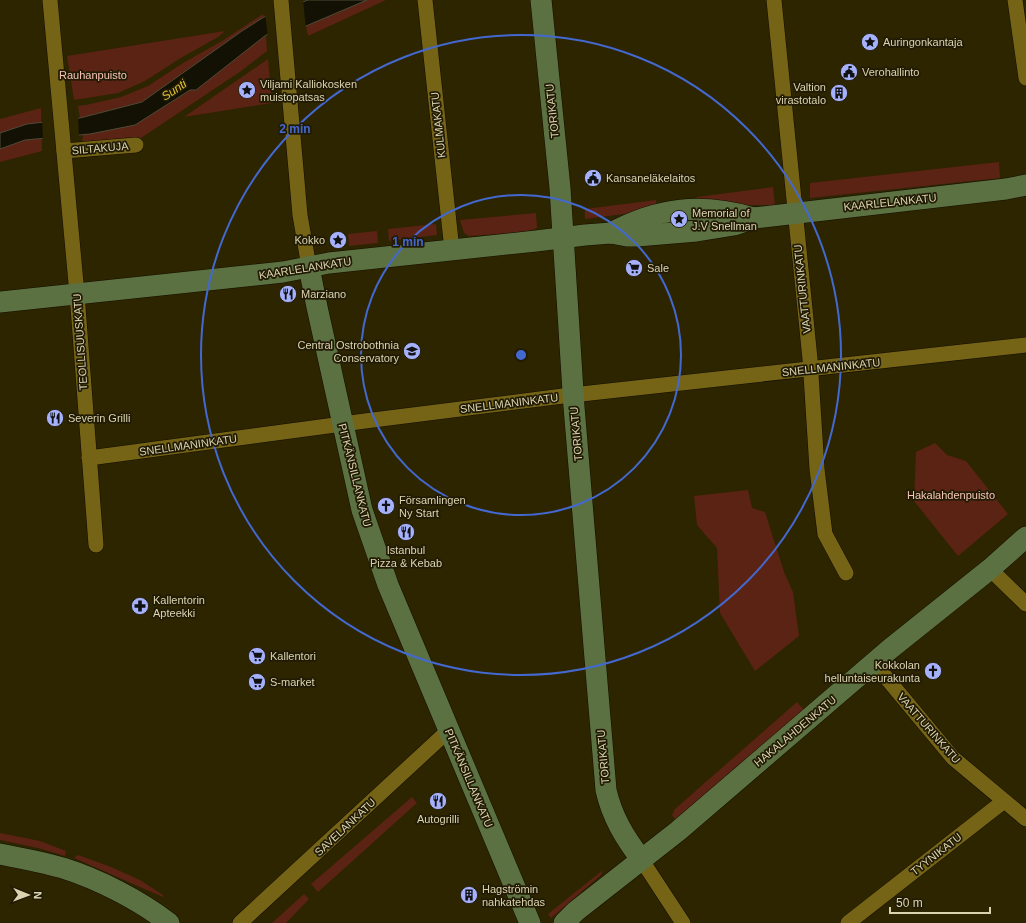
<svg xmlns="http://www.w3.org/2000/svg" width="1026" height="923" font-family="Arial,sans-serif">
<style>
.green{fill:#5b2313}
.water{fill:#131004;stroke:#4f4a37}
.pier{fill:#2d2400}
.lines{fill:none;stroke-linecap:round;stroke-linejoin:round}
.street-casing{stroke:#130e00;stroke-width:16}
.secondary-casing{stroke:#130e00;stroke-width:22}
.street{stroke:#756415;stroke-width:15}
.secondary{stroke:#5c7141;stroke-width:21}
.ring{fill:none;stroke:#4369d0;stroke-width:2}
.labels{text-anchor:middle;stroke-width:3.5;stroke-linejoin:round;paint-order:stroke}
.poi-label{font-size:11px;fill:#dbd3af;stroke:#211b05;text-anchor:start}
.park-label{font-size:11px;fill:#f8c5b7;stroke:#211b05}
.street-label{font-size:11px;fill:#dbd3af;stroke:#211b05}
.water-label{font-size:12px;font-style:italic;fill:#dfc135;stroke:#211b05}
.centre{fill:#4369d0;stroke:#211b05;stroke-width:2}
.ring-label{font-size:12px;text-anchor:middle;font-weight:bold;fill:#4369d0;stroke:#211b05;stroke-width:3.5;stroke-linejoin:round;paint-order:stroke}
</style>
<rect width="100%" height="100%" fill="#2d2400"/>
<g class="green">
<path d="M367 0H386L308 36 306 26Z"/>
<path d="M263 14 264 17 242 31 142 102 80 118 78 106 86 105 121 97 148 86 183 63 222 41Z"/>
<path d="M225 31 218 37 179 59 145 81 118 93 74 100 67 56Z"/>
<path d="M266 35 267 51 241 71 135 142 82 147 83 134 135 125 190 90H196Z"/>
<path d="M268 59 272 103 184 117Z"/>
<path d="M41 108 42 151 0 162V119Z"/>
<path d="M999 162 1000 178 810 198V183Z"/>
<path d="M773 187 775 205H740L697 203V197Z"/>
<path d="M656 200V205L639 212 585 219V209Z"/>
<path d="M536 213 537 228 526 232 469 236 464 233 460 220Z"/>
<path d="M436 224 437 235 389 241 388 229Z"/>
<path d="M377 231 378 243 349 246 348 234Z"/>
<path d="M935 443 947 455 966 461 1008 514 958 556 914 501 916 452Z"/>
<path d="M748 490 752 508 765 512 784 572 793 592 799 636 755 671 720 613 717 548 697 525 694 496Z"/>
<path d="M797 702 805 711 677 822 672 815 675 809Z"/>
<path d="M412 797 417 803 318 892 311 884Z"/>
<path d="M0 833 40 841 66 851 65 856 38 848 0 840Z"/>
<path d="M78 855 111 867 140 880 163 895V897L74 858Z"/>
<path d="M603 870 601 875 551 918 548 914Z"/>
<path d="M304 894 309 899 286 923H272Z"/>
</g>
<path class="water" d="M308 0H367L306 26 266 35 196 90H190L135 125 90 134 25 140 0 149V133L27 124 80 118 142 102 242 31 264 17Z"/>
<g class="pier">
<path d="M303 0 306 29 268 37 265 14Z"/>
<path d="M78 116 79 137 43 140 42 121Z"/>
</g>
<g class="lines">
<defs>
<g id="street">
<path d="M50 0 77 294 96 545"/>
<path d="M281 0 300 215 309 267"/>
<path d="M425 0 452 250"/>
<path d="M774 0 810 359 817 469 825 534 846 573"/>
<path d="M1015 0 1026 78"/>
<path d="M64 151 136 145"/>
<path d="M89 458 365 421 563 396 1026 345"/>
<path d="M990 569 1026 604"/>
<path d="M874 663 953 758 1026 819"/>
<path d="M641 859 683 923"/>
<path d="M240 923 449 730"/>
<path d="M848 923 1004 801"/>
</g>
<g id="secondary">
<path d="M541 0 560 188 574 407 606 790C612 817 625 838 641 859"/>
<path d="M611 233C659 207 701 203 754 218"/>
<path d="M309 267 317 307 362 510 388 585 530 923"/>
<path d="M0 302 283 272 329 263 536 241 585 235 611 233 627 236H637L697 231 734 225 754 218 1006 189 1026 185"/>
<path d="M0 854C21 858 42 862 63 868 98 879 139 900 169 923"/>
<path d="M564 923 576 911 678 831 890 649 990 569 1026 537"/>
</g>
</defs>
<use href="#street" class="street-casing"/>
<use href="#secondary" class="secondary-casing"/>
<use href="#street" class="street"/>
<use href="#secondary" class="secondary"/>
</g>
<g class="ring">
<circle cx="521" cy="355" r="160"/>
<circle cx="521" cy="355" r="320"/>
</g>
<defs>
<symbol id="sight-disc" viewBox="-11 -11 22 22"><circle r="9.5" fill="#a5b1fc" stroke="#211b05"/><path d="M0-6L1.8-2.2L6-1.7L2.9 1.2L3.7 5.4L0 3.3L-3.7 5.4L-2.9 1.2L-6-1.7L-1.8-2.2Z" fill="#111"/></symbol>
<symbol id="civic-disc" viewBox="-11 -11 22 22"><circle r="9.5" fill="#a5b1fc" stroke="#211b05"/><path d="M-.6-6.5H3V-4.5H.6V-3L4-1V1h2V6H-6V1h2V-1L-.6-3ZM-1.2 2.5V6h2.4V2.5Z" fill="#111"/></symbol>
<symbol id="building-disc" viewBox="-11 -11 22 22"><circle r="9.5" fill="#a5b1fc" stroke="#211b05"/><path d="M-4-6H4V6H1V3H-1V6H-4ZM-2.5-4.3h1.7v1.8h-1.7ZM.8-4.3h1.7v1.8H.8ZM-2.5-1h1.7V.8h-1.7ZM.8-1h1.7V.8H.8Z" fill="#111"/></symbol>
<symbol id="supermarket-disc" viewBox="-11 -11 22 22"><circle r="9.5" fill="#a5b1fc" stroke="#211b05"/><path d="M-6-5.5h2.5l.6 2H6L4.5 2H-2.5L-4.4-4H-6ZM-1.5 3.2a1.3 1.3 0 1 0 .1 0ZM3 3.2a1.3 1.3 0 1 0 .1 0Z" fill="#111"/></symbol>
<symbol id="restaurant-disc" viewBox="-11 -11 22 22"><circle r="9.5" fill="#a5b1fc" stroke="#211b05"/><path d="M-5-6h1v4h1v-4h1v4h1v-4h1v5L-1.5 .5V6h-2V.5L-5-1ZM5-6V6H3V1.5H1.5Q1.5-4 5-6Z" fill="#111"/></symbol>
<symbol id="school-disc" viewBox="-11 -11 22 22"><circle r="9.5" fill="#a5b1fc" stroke="#211b05"/><path d="M0-5L7-2L0 1L-7-2ZM-4 1L0 2.5L4 1V4Q0 6-4 4Z" fill="#111"/></symbol>
<symbol id="church-disc" viewBox="-11 -11 22 22"><circle r="9.5" fill="#a5b1fc" stroke="#211b05"/><path d="M-1.2-6h2.4v3.5h3.3v2.4h-3.3V6h-2.4V-.1h-3.3v-2.4h3.3Z" fill="#111"/></symbol>
<symbol id="pharmacy-disc" viewBox="-11 -11 22 22"><circle r="9.5" fill="#a5b1fc" stroke="#211b05"/><path d="M-2-6h4v4h4v4h-4v4h-4v-4h-4v-4h4Z" fill="#111"/></symbol>
</defs>
<g fill-rule="evenodd">
<use href="#sight-disc" x="860" y="32" width="20" height="20"/>
<use href="#civic-disc" x="839" y="62" width="20" height="20"/>
<use href="#sight-disc" x="237" y="80" width="20" height="20"/>
<use href="#building-disc" x="829" y="83" width="20" height="20"/>
<use href="#civic-disc" x="583" y="168" width="20" height="20"/>
<use href="#sight-disc" x="669" y="209" width="20" height="20"/>
<use href="#sight-disc" x="328" y="230" width="20" height="20"/>
<use href="#supermarket-disc" x="624" y="258" width="20" height="20"/>
<use href="#restaurant-disc" x="278" y="284" width="20" height="20"/>
<use href="#school-disc" x="402" y="341" width="20" height="20"/>
<use href="#restaurant-disc" x="45" y="408" width="20" height="20"/>
<use href="#church-disc" x="376" y="496" width="20" height="20"/>
<use href="#restaurant-disc" x="396" y="522" width="20" height="20"/>
<use href="#pharmacy-disc" x="130" y="596" width="20" height="20"/>
<use href="#supermarket-disc" x="247" y="646" width="20" height="20"/>
<use href="#church-disc" x="923" y="661" width="20" height="20"/>
<use href="#supermarket-disc" x="247" y="672" width="20" height="20"/>
<use href="#restaurant-disc" x="428" y="791" width="20" height="20"/>
<use href="#building-disc" x="459" y="885" width="20" height="20"/>
</g>
<g class="labels">
<g class="poi-label">
<text x="883" y="46">Auringonkantaja</text>
<text x="862" y="76">Verohallinto</text>
<text x="260" y="88">Viljami Kalliokosken<tspan x="260" dy="13">muistopatsas</tspan></text>
<text x="826" y="91" text-anchor="end">Valtion<tspan x="826" dy="13">virastotalo</tspan></text>
<text x="606" y="182">Kansaneläkelaitos</text>
<text x="692" y="217">Memorial of<tspan x="692" dy="13">J.V Snellman</tspan></text>
<text x="325" y="244" text-anchor="end">Kokko</text>
<text x="647" y="272">Sale</text>
<text x="301" y="298">Marziano</text>
<text x="399" y="349" text-anchor="end">Central Ostrobothnia<tspan x="399" dy="13">Conservatory</tspan></text>
<text x="68" y="422">Severin Grilli</text>
<text x="399" y="504">Församlingen<tspan x="399" dy="13">Ny Start</tspan></text>
<text x="406" y="554" text-anchor="middle">Istanbul<tspan x="406" dy="13">Pizza &amp; Kebab</tspan></text>
<text x="153" y="604">Kallentorin<tspan x="153" dy="13">Apteekki</tspan></text>
<text x="270" y="660">Kallentori</text>
<text x="920" y="669" text-anchor="end">Kokkolan<tspan x="920" dy="13">helluntaiseurakunta</tspan></text>
<text x="270" y="686">S-market</text>
<text x="438" y="823" text-anchor="middle">Autogrilli</text>
<text x="482" y="893">Hagströmin<tspan x="482" dy="13">nahkatehdas</tspan></text>
</g>
<g class="park-label">
<text x="93" y="79">Rauhanpuisto</text>
<text x="951" y="499">Hakalahdenpuisto</text>
</g>
<g class="street-label">
<text transform="translate(552 111) rotate(-96)" y="4">TORIKATU</text>
<text transform="translate(438 125) rotate(-96)" y="4">KULMAKATU</text>
<text transform="translate(100 148) rotate(-5)" y="4">SILTAKUJA</text>
<text transform="translate(890 202) rotate(-6)" y="4">KAARLELANKATU</text>
<text transform="translate(305 268) rotate(-9)" y="4">KAARLELANKATU</text>
<text transform="translate(802 289) rotate(-96)" y="4">VAATTURINKATU</text>
<text transform="translate(80 342) rotate(-94)" y="4">TEOLLISUUSKATU</text>
<text transform="translate(831 367) rotate(-6)" y="4">SNELLMANINKATU</text>
<text transform="translate(509 403) rotate(-7)" y="4">SNELLMANINKATU</text>
<text transform="translate(576 434) rotate(-95)" y="4">TORIKATU</text>
<text transform="translate(188 445) rotate(-8)" y="4">SNELLMANINKATU</text>
<text transform="translate(355 475) rotate(76)" y="4">PITKÄNSILLANKATU</text>
<text transform="translate(929 728) rotate(49)" y="4">VAATTURINKATU</text>
<text transform="translate(795 731) rotate(-40)" y="4">HAKALAHDENKATU</text>
<text transform="translate(603 757) rotate(-95)" y="4">TORIKATU</text>
<text transform="translate(469 778) rotate(67)" y="4">PITKÄNSILLANKATU</text>
<text transform="translate(345 827) rotate(-43)" y="4">SAVELANKATU</text>
<text transform="translate(936 854) rotate(-38)" y="4">TYYNIKATU</text>
</g>
<g class="water-label">
<text transform="translate(174 90) rotate(-34)" y="4">Sunti</text>
</g>
</g>
<circle cx="521" cy="355" r="6" class="centre"/>
<g class="ring-label">
<text x="295" y="133">2 min</text>
<text x="408" y="246">1 min</text>
</g>
<g transform="translate(28 895) rotate(91)" stroke="#211b05" stroke-width="3" paint-order="stroke">
<path d="M0-3L7 15L0 10L-7 15Z" fill="#dbd3af"/>
<text y="-6" font-size="11" font-weight="bold" text-anchor="middle" fill="#dbd3af">N</text>
</g>
<path d="M890 907v6h100v-6" fill="none" stroke="#dbd3af" stroke-width="2"/>
<text x="896" y="907" font-size="12" fill="#dbd3af" stroke="#211b05" stroke-width="3" paint-order="stroke">50 m</text>
</svg>
